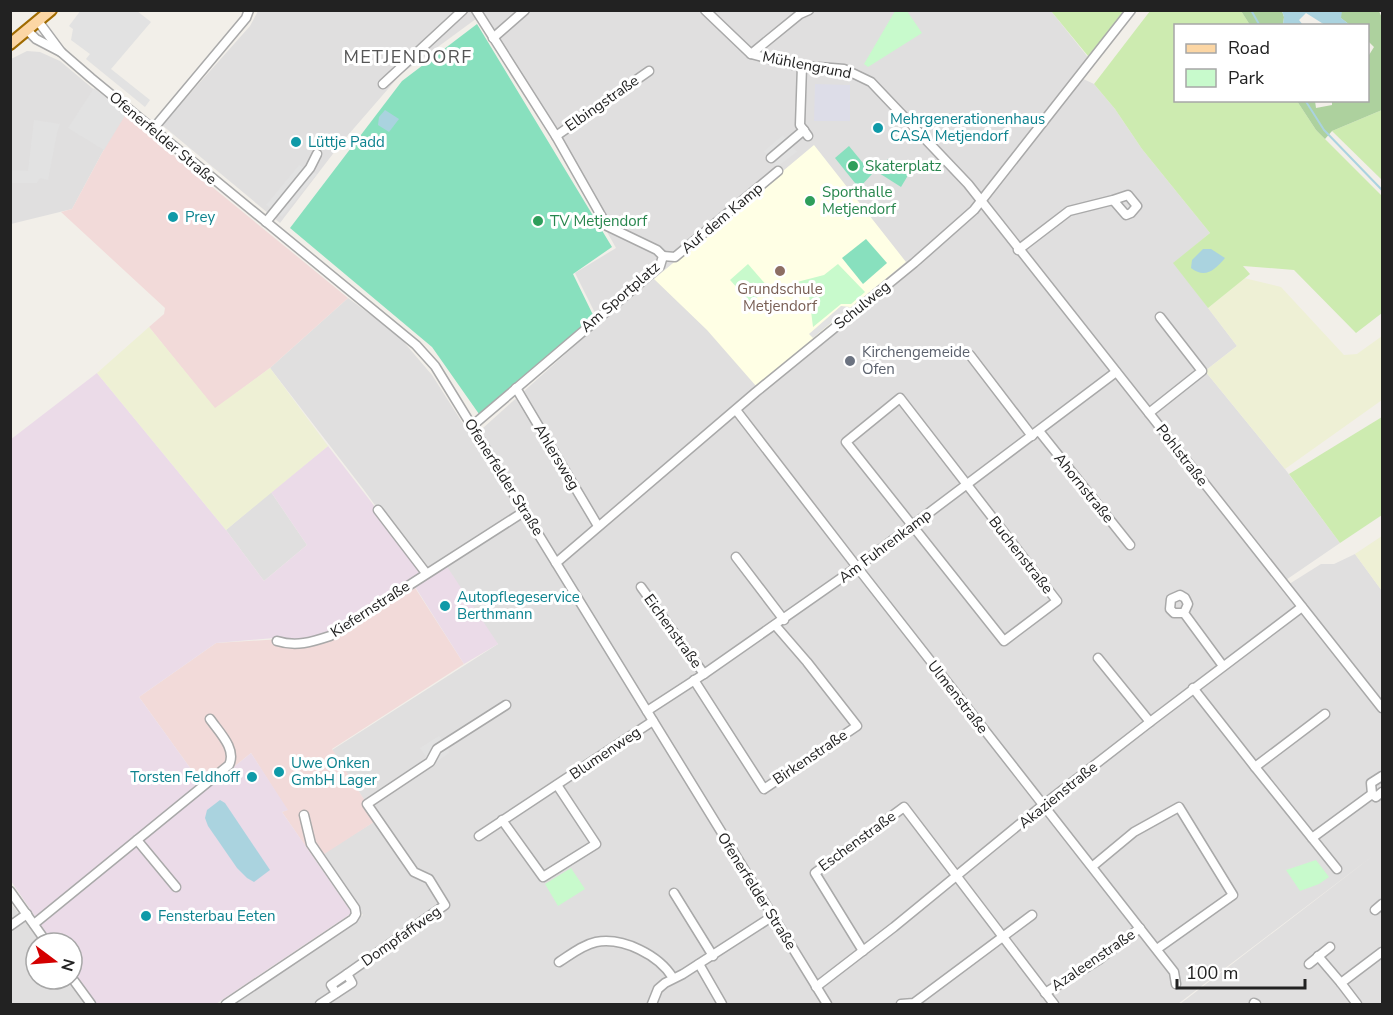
<svg xmlns="http://www.w3.org/2000/svg" width="1393" height="1015" font-family="'Nunito Sans',sans-serif">
<style>
.residential{fill:#e0dfdf}
.commercial{fill:#f2dad9}
.industrial{fill:#ebdbe8}
.education{fill:#ffffe5}
.farmland{fill:#eef0d5}
.grass{fill:#cdebb0}
.forest{fill:#add19e}
.park{fill:#c8facc}
.pitch{fill:#88e0be}
.parking{fill:#e2e2e2}
.plaza{fill:#dddde8}
.water{fill:#aad3df}
.lines{fill:none;stroke-linecap:round;stroke-linejoin:round}
.stream{stroke:#aad3df;stroke-width:2}
.minor-casing{stroke:#a9a9a9;stroke-width:11}
.major-casing{stroke:#a06b00;stroke-width:14}
.minor{stroke:#fff;stroke-width:8}
.major{stroke:#fcd6a4;stroke-width:10}
.culture-dot{fill:#0f9aa8;stroke:#fff;stroke-width:2}
.leisure-dot{fill:#2e9e5b;stroke:#fff;stroke-width:2}
.education-dot{fill:#8d6e63;stroke:#fff;stroke-width:2}
.worship-dot{fill:#6b7280;stroke:#fff;stroke-width:2}
.labels{text-anchor:middle;stroke-width:6;stroke-linejoin:round;paint-order:stroke}
.street-label{font-size:15px;fill:#222;stroke:#fff}
.culture-label{font-size:15px;fill:#0d838f;stroke:#fff;text-anchor:start}
.leisure-label{font-size:15px;fill:#27864d;stroke:#fff;text-anchor:start}
.education-label{font-size:15px;fill:#785e54;stroke:#fff}
.worship-label{font-size:15px;fill:#5b616d;stroke:#fff;text-anchor:start}
.quarter-label{font-size:18px;letter-spacing:1.5px;fill:#555;stroke:#fff}
</style>
<rect width="100%" height="100%" fill="#f2efe9"/>
<g class="residential">
<path d="M258 11H1051L1091 61 1079 77 1094 84 1115 109 1142 149 1210 233 1174 263 1237 346 1205 371 1285 469 1340 543 1283 582 1286 586 1321 564H1334L1355 554 1382 591V1004H1180L1374 855 1178 1004H234L363 915 322 854 377 820 332 750 498 644 425 574 364 490 270 368 348 298 397 334 432 375 467 430 483 428 600 323 575 273 616 248 484 13 401 74 342 142 280 223 162 125 250 26Z"/>
<path d="M27 51 40 52 60 61 123 114 72 209 11 224V59Z"/>
<path d="M271 492 307 545 264 581 226 530Z"/>
<path d="M10 902 41 943H36V979H68L87 1004H11Z"/>
</g>
<g class="commercial">
<path d="M123 114 348 298 270 368 215 409 149 327 164 314 165 308 61 212 72 209Z"/>
<path d="M412 583 464 664 332 749 377 820 315 860 282 812 287 810 251 753 206 790 139 697 216 643 330 636Z"/>
</g>
<path class="industrial" d="M97 373 226 530 264 581 307 545 271 492 328 446 426 573 444 562 498 644 464 664 412 582 307 644 274 638 216 643 139 697 206 790 251 753 288 810 282 812 352 913 216 1004H97L72 969V943H53L11 881 10 440Z"/>
<path class="education" d="M814 145 906 262 756 386 707 330 654 279Z"/>
<g class="farmland">
<path d="M1244 278 1281 287 1344 355 1357 354 1382 336V400L1285 469 1205 371 1237 346 1208 308Z"/>
<path d="M149 327 215 408 270 368 328 446 226 530 97 373Z"/>
<path d="M1382 536V591L1355 554Z"/>
</g>
<g class="grass">
<path d="M1051 11H1126L1088 56Z"/>
<path d="M1150 11H1241L1250 25 1176 26V100L1297 101 1316 130 1382 196V313L1356 333 1294 270 1243 266 1250 274 1208 308 1173 263 1210 233 1142 149 1115 109 1094 84Z"/>
<path d="M1382 110V180L1332 131Z"/>
<path d="M1382 417V515L1340 543 1289 474Z"/>
</g>
<g class="forest">
<path d="M1241 11H1282L1284 17 1283 25H1250Z"/>
<path d="M1328 11H1379L1382 18V110L1332 131 1325 139 1316 130 1297 101H1315L1316 108 1332 105V101L1368 100V54L1369 55 1374 47 1368 41V26L1350 25 1334 13Z"/>
</g>
<g class="park">
<path d="M895 11H907L922 33 868 67 864 64Z"/>
<path d="M748 264 768 287 751 303 730 280Z"/>
<path d="M838 264 865 292 851 304H841L813 327 809 295 797 282 824 275Z"/>
<path d="M1316 860 1329 877 1319 884 1300 891 1286 870Z"/>
<path d="M571 868 585 889 558 906 545 884Z"/>
</g>
<g class="pitch">
<path d="M477 24 612 247 573 274 594 317 479 414 432 347 290 228 402 81Z"/>
<path d="M849 146 872 174 859 188 835 158Z"/>
<path d="M888 159 910 172 901 187 879 173Z"/>
<path d="M866 239 887 263 863 284 842 258Z"/>
</g>
<g class="parking">
<path d="M81 10 137 11 151 22 111 69 150 100 145 107 86 59 90 54 71 40 73 29 69 26Z"/>
<path d="M94 88 126 114 104 150 68 128Z"/>
<path d="M34 120 60 124 57 133 48 180 40 178 37 183H11L12 170 28 171Z"/>
<path d="M783 135 797 152 777 167 764 151Z"/>
<path d="M299 165 317 174 282 217 266 205Z"/>
<path d="M841 306 850 307 813 338 809 334Z"/>
<path d="M439 736 448 746 449 753 432 765 420 748Z"/>
</g>
<path class="plaza" d="M815 84 850 85V121H814Z"/>
<g class="water">
<path d="M1328 11 1334 12 1342 11 1341 18 1350 25H1325L1306 13 1299 20 1303 25H1283L1284 17 1282 11Z"/>
<path d="M385 110 399 119 389 132 378 125 379 117Z"/>
<path d="M1203 249H1211L1225 258C1215 270 1205 279 1191 268L1192 260Z"/>
<path d="M220 800 225 803 270 870 254 882 247 878 237 868 208 826 205 818 207 810Z"/>
</g>
<g class="lines">
<g class="stream">
<path d="M1251 10 1260 26"/>
<path d="M1305 100 1324 130 1382 190"/>
</g>
<defs>
<g id="minor">
<path d="M705 10 751 54 793 65 844 69 871 82 968 184 1382 708"/>
<path d="M38 21 61 52 91 78 416 345 435 366 827 1004"/>
<path d="M27 30 36 39 61 52"/>
<path d="M493 38 525 10"/>
<path d="M751 54 800 14 809 10"/>
<path d="M802 66 800 125 808 136"/>
<path d="M383 84 463 10"/>
<path d="M153 129 246 18 249 10"/>
<path d="M556 136 649 71"/>
<path d="M771 158 804 130"/>
<path d="M266 222 310 168 317 154"/>
<path d="M1018 250 1069 211 1113 200 1126 215 1131 213 1137 206 1128 195 1113 200"/>
<path d="M663 256 675 257 778 171"/>
<path d="M970 355 1032 436"/>
<path d="M516 388 598 526"/>
<path d="M900 398 1057 601 1004 641 846 442Z"/>
<path d="M736 410 857 567 1174 972 1176 984"/>
<path d="M1149 413 1202 371 1160 317"/>
<path d="M472 426 660 266 663 256 657 250 607 226 556 136 476 10"/>
<path d="M1039 431 1130 545"/>
<path d="M378 510 426 573"/>
<path d="M736 557 784 620"/>
<path d="M556 563 756 392 914 263 974 210 1131 10"/>
<path d="M641 587 704 674"/>
<path d="M1184 613H1174L1170 609 1171 599 1180 595 1185 598 1188 604 1184 613 1223 666"/>
<path d="M277 641C296 647 312 642 330 636L525 511"/>
<path d="M1098 658 1150 722"/>
<path d="M694 680 764 789 857 726 807 662 775 625"/>
<path d="M1193 688 1255 767 1325 714"/>
<path d="M647 711 704 674 857 567 1116 372"/>
<path d="M1255 767 1337 869"/>
<path d="M1372 794 1371 783 1382 776"/>
<path d="M502 820 543 877 596 844 557 785"/>
<path d="M479 836 653 721"/>
<path d="M1312 838 1372 794 1376 797 1382 792"/>
<path d="M137 840 176 887"/>
<path d="M1093 866 1134 832 1179 807 1233 895 1157 949"/>
<path d="M10 891 47 943"/>
<path d="M674 893 713 956"/>
<path d="M1375 910 1382 904"/>
<path d="M34 924 229 765C237 749 219 732 210 719"/>
<path d="M10 926 27 914"/>
<path d="M863 951 815 873 904 807 1054 1004"/>
<path d="M1318 956 1341 983"/>
<path d="M559 962C570 955 582 945 596 942 623 937 659 955 673 978"/>
<path d="M699 964 722 1004"/>
<path d="M1309 964 1330 947"/>
<path d="M72 978 91 1004"/>
<path d="M816 987 894 927 1043 805 1150 722 1302 607"/>
<path d="M336 993 331 985 347 974"/>
<path d="M1045 993 1100 959 1140 928"/>
<path d="M1254 1003 1256 1004"/>
<path d="M226 1004 353 919 356 914 355 908 311 844 304 815"/>
<path d="M320 1004 352 983 347 974 445 905 429 879 414 872 367 804 430 762 437 749 506 705"/>
<path d="M652 1004 658 989 665 983 683 974 773 916"/>
<path d="M901 1004 914 1003 1032 915"/>
<path d="M1357 1004 1341 983 1382 952"/>
</g>
<path id="major" d="M10 44 51 10"/>
</defs>
<use href="#minor" class="minor-casing"/>
<use href="#major" class="major-casing"/>
<use href="#minor" class="minor"/>
<use href="#major" class="major"/>
</g>
<g class="culture-dot">
<circle cx="878" cy="128" r="6"/>
<circle cx="296" cy="142" r="6"/>
<circle cx="173" cy="217" r="6"/>
<circle cx="445" cy="606" r="6"/>
<circle cx="279" cy="772" r="6"/>
<circle cx="252" cy="777" r="6"/>
<circle cx="146" cy="916" r="6"/>
</g>
<g class="leisure-dot">
<circle cx="853" cy="166" r="6"/>
<circle cx="810" cy="201" r="6"/>
<circle cx="538" cy="221" r="6"/>
</g>
<circle class="education-dot" cx="780" cy="271" r="6"/>
<circle class="worship-dot" cx="850" cy="361" r="6"/>
<g class="labels">
<g class="street-label">
<text transform="translate(807 65) rotate(11)" y="5">Mühlengrund</text>
<text transform="translate(602 103) rotate(-35)" y="5">Elbingstraße</text>
<text transform="translate(163 138) rotate(40)" y="5">Ofenerfelder Straße</text>
<text transform="translate(722 218) rotate(-40)" y="5">Auf dem Kamp</text>
<text transform="translate(620 297) rotate(-41)" y="5">Am Sportplatz</text>
<text transform="translate(862 305) rotate(-39)" y="5">Schulweg</text>
<text transform="translate(1182 455) rotate(52)" y="5">Pohlstraße</text>
<text transform="translate(557 457) rotate(59)" y="5">Ahlersweg</text>
<text transform="translate(504 477) rotate(58)" y="5">Ofenerfelder Straße</text>
<text transform="translate(1084 488) rotate(51)" y="5">Ahornstraße</text>
<text transform="translate(885 546) rotate(-37)" y="5">Am Fuhrenkamp</text>
<text transform="translate(1021 555) rotate(52)" y="5">Buchenstraße</text>
<text transform="translate(370 609) rotate(-33)" y="5">Kiefernstraße</text>
<text transform="translate(673 631) rotate(54)" y="5">Eichenstraße</text>
<text transform="translate(958 697) rotate(52)" y="5">Ulmenstraße</text>
<text transform="translate(605 753) rotate(-34)" y="5">Blumenweg</text>
<text transform="translate(810 757) rotate(-34)" y="5">Birkenstraße</text>
<text transform="translate(1058 795) rotate(-39)" y="5">Akazienstraße</text>
<text transform="translate(857 841) rotate(-36)" y="5">Eschenstraße</text>
<text transform="translate(757 891) rotate(58)" y="5">Ofenerfelder Straße</text>
<text transform="translate(401 936) rotate(-35)" y="5">Dompfaffweg</text>
<text transform="translate(1093 960) rotate(-34)" y="5">Azaleenstraße</text>
</g>
<g class="culture-label">
<text x="890" y="124">Mehrgenerationenhaus<tspan x="890" dy="17">CASA Metjendorf</tspan></text>
<text x="308" y="147">Lüttje Padd</text>
<text x="185" y="222">Prey</text>
<text x="457" y="602">Autopflegeservice<tspan x="457" dy="17">Berthmann</tspan></text>
<text x="291" y="768">Uwe Onken<tspan x="291" dy="17">GmbH Lager</tspan></text>
<text x="240" y="782" text-anchor="end">Torsten Feldhoff</text>
<text x="158" y="921">Fensterbau Eeten</text>
</g>
<g class="leisure-label">
<text x="865" y="171">Skaterplatz</text>
<text x="822" y="197">Sporthalle<tspan x="822" dy="17">Metjendorf</tspan></text>
<text x="550" y="226">TV Metjendorf</text>
</g>
<g class="education-label">
<text x="780" y="294">Grundschule<tspan x="780" dy="17">Metjendorf</tspan></text>
</g>
<g class="worship-label">
<text x="862" y="357">Kirchengemeide<tspan x="862" dy="17">Ofen</tspan></text>
</g>
<g class="quarter-label">
<text x="408" y="63">METJENDORF</text>
</g>
</g>
<rect width="1393" height="1015" fill="none" stroke="#222222" stroke-width="24"/>
<rect x="1174" y="24" width="195" height="78" fill="#ffffff" stroke="#a7a7a7" stroke-width="1.5"/>
<rect x="1186" y="44" width="30" height="9" fill="#fcd6a4" stroke="#a7a7a7" stroke-width="1.5"/>
<text x="1228" y="54" font-size="18" fill="#222222">Road</text>
<rect x="1186" y="69" width="30" height="18" fill="#c8facc" stroke="#a7a7a7" stroke-width="1.5"/>
<text x="1228" y="84" font-size="18" fill="#222222">Park</text>
<g transform="translate(54 961) rotate(106)"><circle r="28" fill="#ffffff" stroke="#a7a7a7" stroke-width="1.5"/>
<path d="M0-4.5L10 22L0 15L-10 22Z" fill="#d40000"/>
<text y="-9" font-size="16" font-weight="bold" text-anchor="middle" fill="#222222">N</text>
</g>
<path d="M1177 979v9h128v-9" fill="none" stroke="#222222" stroke-width="3"/>
<text x="1186" y="979" font-size="18" fill="#222222" stroke="#ffffff" stroke-width="4.5" paint-order="stroke">100 m</text>
</svg>
